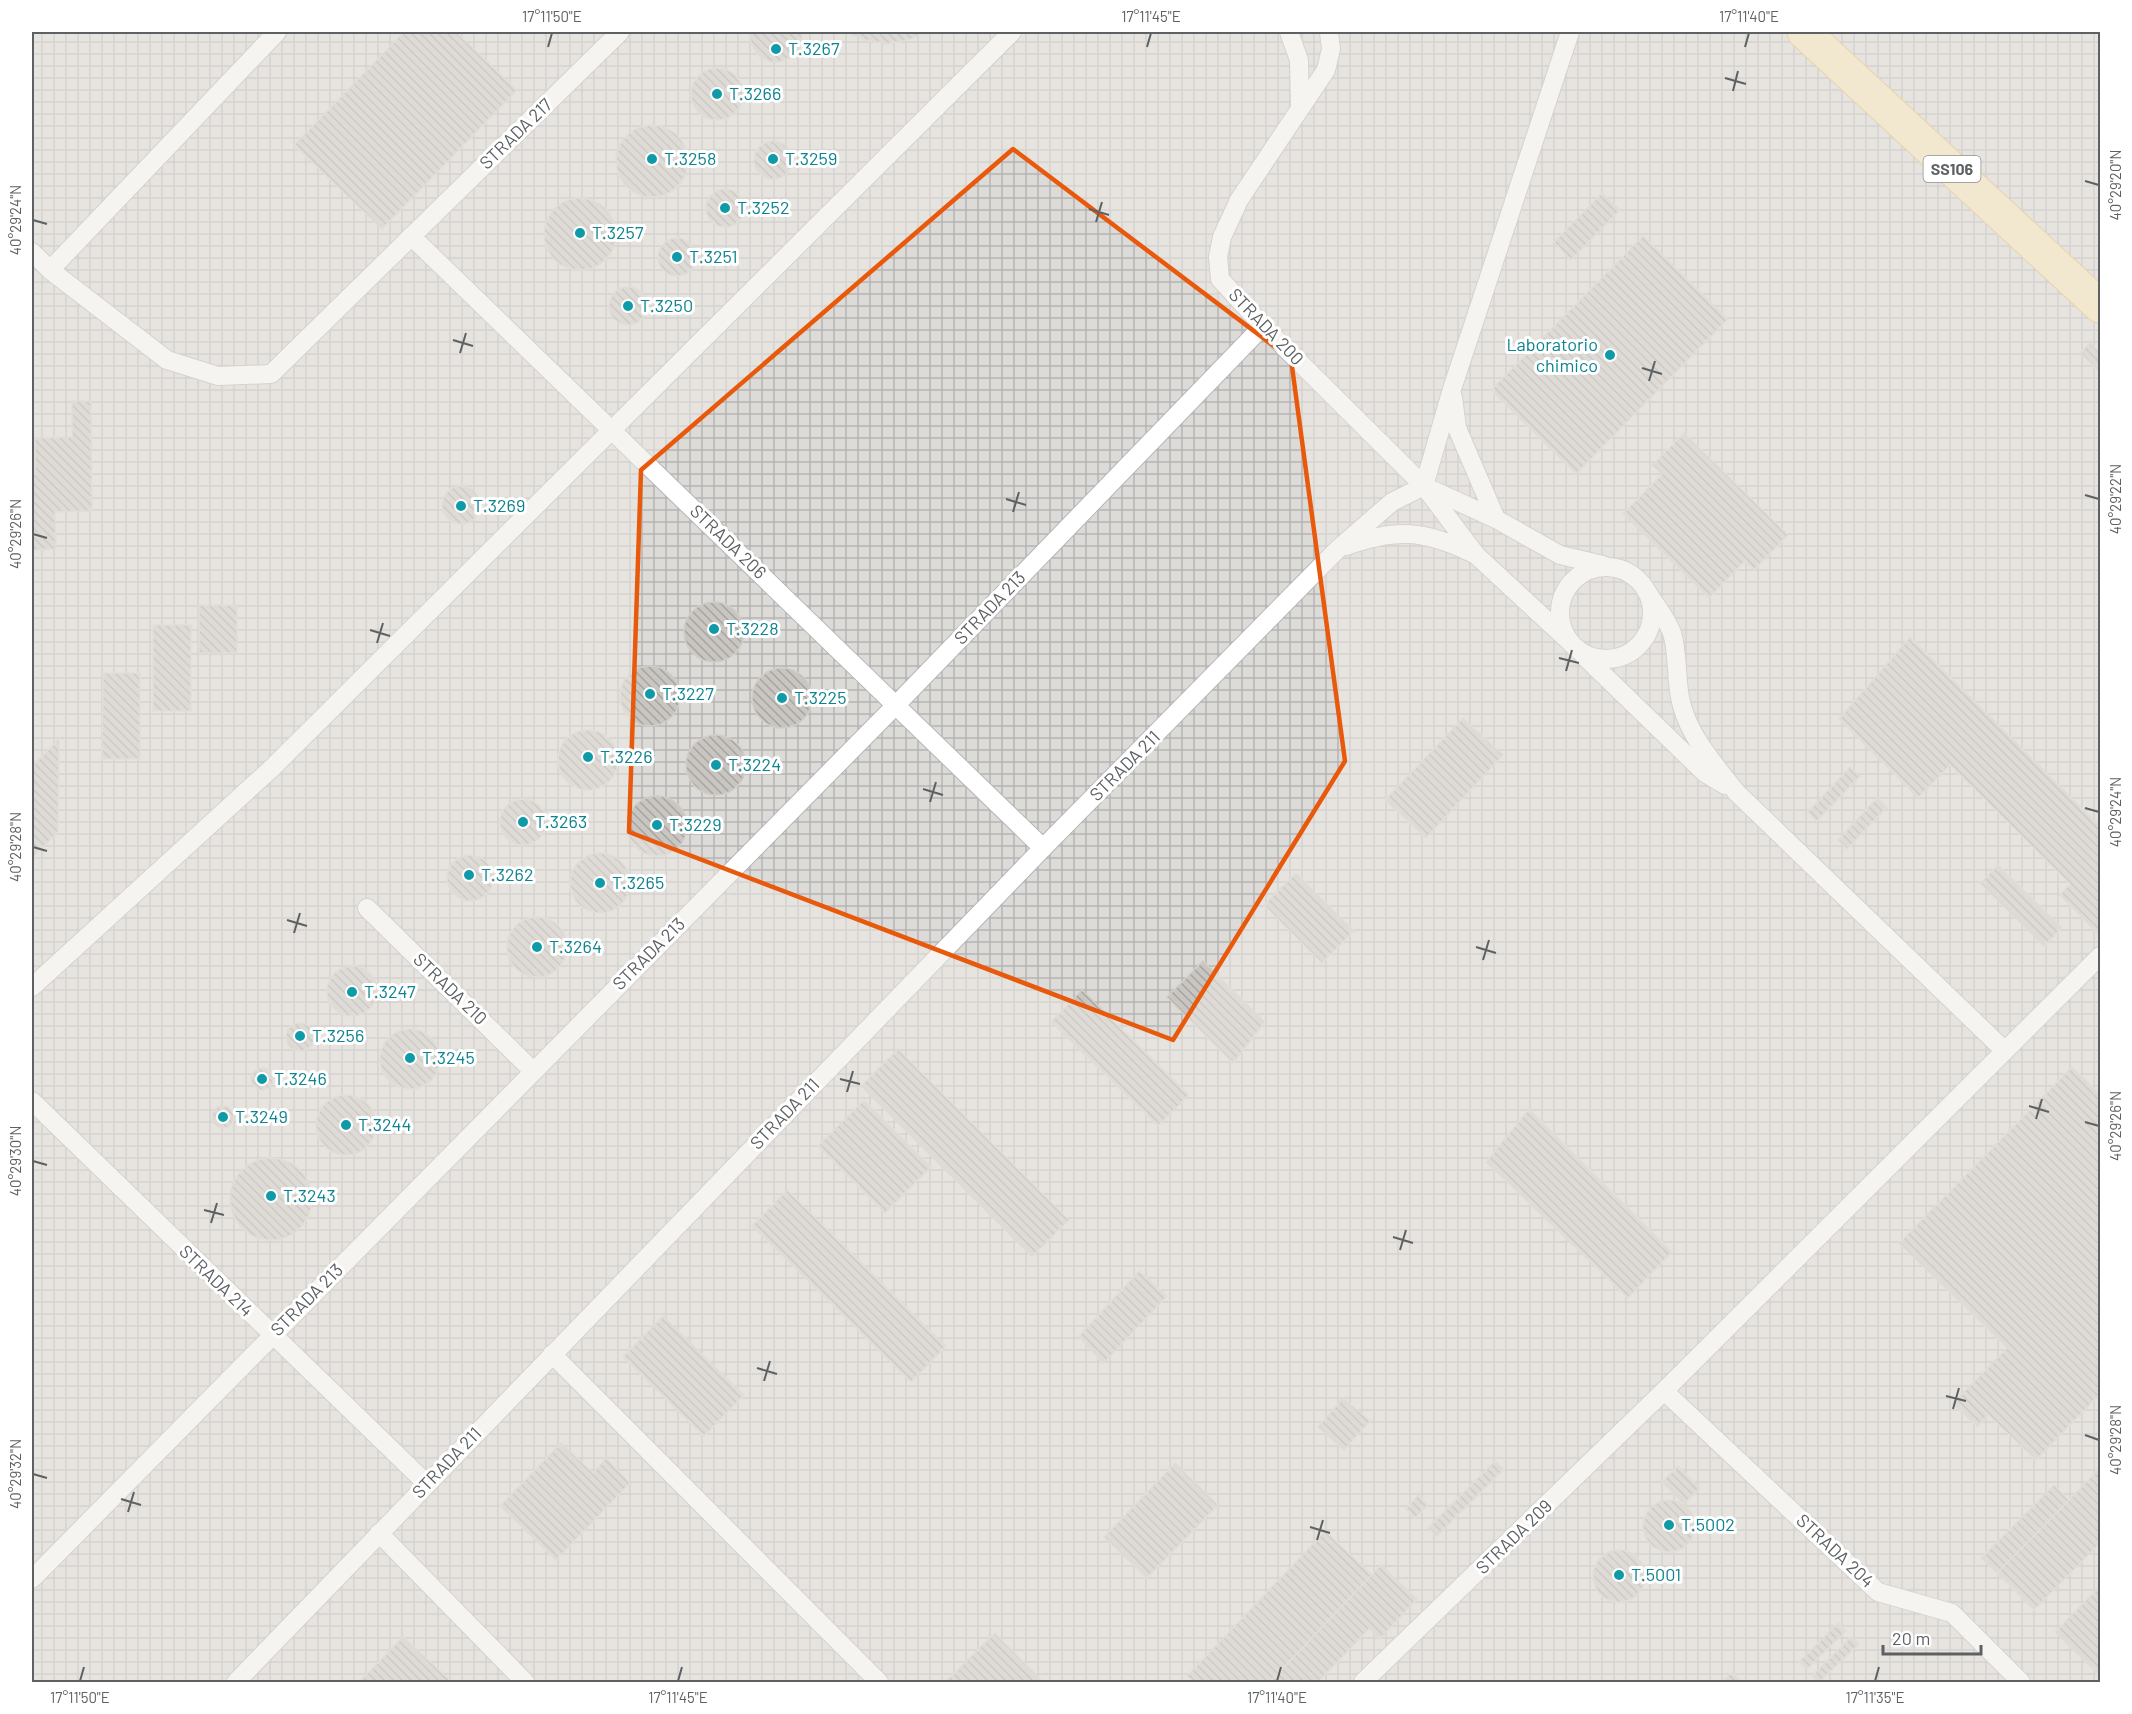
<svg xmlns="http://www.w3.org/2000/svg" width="2132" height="1714" font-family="Barlow,sans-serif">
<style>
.industrial{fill:url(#industrial-grid)}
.building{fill:url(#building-back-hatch);stroke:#d2cdc5;stroke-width:1.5}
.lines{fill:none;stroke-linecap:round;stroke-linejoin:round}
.lane-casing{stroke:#b3b6b9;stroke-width:20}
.primary-casing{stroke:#e1b56c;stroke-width:35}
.lane{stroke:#fff;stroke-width:18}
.primary{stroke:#f6e4b3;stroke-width:33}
.marked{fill:none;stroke:#e8590c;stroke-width:4.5;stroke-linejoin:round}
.ticks{fill:none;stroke:#5d6164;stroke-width:2}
.culture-dot{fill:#0f9aa8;stroke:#fff;stroke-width:2}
.labels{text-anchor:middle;stroke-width:6;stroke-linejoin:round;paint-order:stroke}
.shield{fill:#fff;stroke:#8e9092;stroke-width:1.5}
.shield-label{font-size:16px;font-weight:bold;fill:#5d6164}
.culture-label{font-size:18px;fill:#0d838f;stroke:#fff;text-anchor:start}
.street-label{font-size:18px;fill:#5d6164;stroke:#fff}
.neatline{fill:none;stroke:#5d6164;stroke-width:2}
.ticks-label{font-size:15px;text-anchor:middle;fill:#5d6164}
</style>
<defs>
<pattern id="industrial-grid" width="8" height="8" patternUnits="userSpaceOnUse" patternTransform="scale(1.5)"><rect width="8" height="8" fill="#dddbd8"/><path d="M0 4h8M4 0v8" fill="none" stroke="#b6b5b3"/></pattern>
<pattern id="building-back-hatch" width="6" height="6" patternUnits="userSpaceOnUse" patternTransform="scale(1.5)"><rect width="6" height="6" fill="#c9c6c2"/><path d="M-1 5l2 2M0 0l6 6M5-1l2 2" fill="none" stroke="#a6a4a1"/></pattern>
</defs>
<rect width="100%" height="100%" fill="#eeebe6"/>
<rect class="industrial" x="32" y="32" width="2068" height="1650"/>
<g class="building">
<path d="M404 32H456L517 90 382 229 294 145Z"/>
<path d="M750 32H801L802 38 801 45 792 57 779 62H772L761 58 756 53 750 40Z"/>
<path d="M846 32H926L908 40 887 44 865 40Z"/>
<circle cx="717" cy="94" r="26"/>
<circle cx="652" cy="161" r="36"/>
<circle cx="773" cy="160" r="19"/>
<circle cx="725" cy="208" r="19"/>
<path d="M1602 193 1620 210 1571 260 1554 242Z"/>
<circle cx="580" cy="234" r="36"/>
<path d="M1643 236 1728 319 1576 474 1491 390Z"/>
<circle cx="677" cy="257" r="19"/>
<circle cx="628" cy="306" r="19"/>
<path d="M2090 343 2100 353V367L2098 370 2080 353Z"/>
<path d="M72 401H91L92 511 55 512 56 549 32 550V474H35V438L72 437Z"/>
<path d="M1684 433 1788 535 1754 570 1745 561 1709 598 1623 514 1662 474 1652 465Z"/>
<circle cx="461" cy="505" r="19"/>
<circle cx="714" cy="632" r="30"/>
<rect x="199" y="605" width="38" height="48"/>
<rect x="153" y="625" width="38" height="86"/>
<path d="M1910 637 2100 826V929L2097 933 2060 895 2070 884 1950 765 1918 798 1839 719Z"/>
<circle cx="650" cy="696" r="30"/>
<circle cx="782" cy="698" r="30"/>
<path d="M103 673H140V759H102Z"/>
<path d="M1463 718 1503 755 1426 838 1385 800Z"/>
<circle cx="588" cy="760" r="30"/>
<circle cx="716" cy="765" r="30"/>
<path d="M59 739 58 832 32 858V766Z"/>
<path d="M1850 767 1860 776 1817 821 1808 812Z"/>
<circle cx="657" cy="826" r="30"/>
<path d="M1877 798 1887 807 1847 849 1838 840Z"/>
<circle cx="523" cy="822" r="23"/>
<circle cx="600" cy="883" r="30"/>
<circle cx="470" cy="878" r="23"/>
<path d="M1998 865 2062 928 2044 946 1980 883Z"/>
<path d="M1296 873 1354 931 1322 963 1264 905Z"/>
<circle cx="537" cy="947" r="30"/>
<path d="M1203 961 1265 1022 1233 1063 1167 997Z"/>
<circle cx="352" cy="991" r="25"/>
<path d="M1082 990 1189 1095 1158 1126 1051 1022Z"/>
<circle cx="300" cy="1037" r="14"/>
<circle cx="410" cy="1059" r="30"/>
<path d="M898 1049 1069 1220 1032 1257 861 1086Z"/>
<path d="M2072 1067 2100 1094V1394L2036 1460 1964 1392 2007 1348 1899 1243Z"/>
<circle cx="262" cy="1079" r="11"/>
<circle cx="346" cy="1125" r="30"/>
<path d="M864 1100 931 1167 885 1213 818 1146Z"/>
<circle cx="223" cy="1117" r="11"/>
<path d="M1529 1109 1672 1252 1628 1298 1486 1162Z"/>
<circle cx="271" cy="1199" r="41"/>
<path d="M787 1190 946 1346 911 1382 752 1226Z"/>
<path d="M1139 1271 1167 1296 1103 1364 1079 1336Z"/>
<path d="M663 1316 744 1395 704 1436 623 1357Z"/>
<path d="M1964 1392 1988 1415 1977 1427 1953 1403Z"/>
<path d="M1343 1398 1370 1421 1344 1450 1318 1427Z"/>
<path d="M561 1443 593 1473 606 1458 630 1483 556 1560 500 1506Z"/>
<path d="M1495 1461 1504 1469 1437 1536 1428 1528Z"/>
<path d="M1175 1463 1218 1505 1147 1578 1104 1537Z"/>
<path d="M1678 1466 1700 1488 1684 1504 1662 1482Z"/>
<path d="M2100 1468V1543L2034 1610 1997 1573Z"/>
<path d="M2054 1485 2069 1500 1997 1573 1981 1558Z"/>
<path d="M1418 1495 1428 1505 1415 1518 1406 1509Z"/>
<circle cx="1669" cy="1526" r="26"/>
<path d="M1325 1531 1372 1575 1270 1682H1194L1187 1676Z"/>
<circle cx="1619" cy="1576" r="26"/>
<path d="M1381 1565 1417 1599 1380 1639 1369 1629 1318 1682H1270Z"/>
<path d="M2100 1586V1671L2098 1674 2055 1632Z"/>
<path d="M1838 1623 1846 1631 1807 1669 1799 1662Z"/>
<path d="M995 1633 1043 1682H948L946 1681Z"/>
<path d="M403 1637 452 1682H359Z"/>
<path d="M1851 1637 1859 1644 1819 1682 1812 1676Z"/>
<path d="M1732 1672 1742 1682H1722Z"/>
</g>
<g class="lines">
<defs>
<g id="lane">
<path d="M1289 32 1299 60 1300 108"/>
<path d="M1329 32 1331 49 1326 70 1239 200 1222 237 1218 257 1220 279 1263 326 1424 486 1476 555 1569 641"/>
<path d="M411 236 1043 848"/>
<path d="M32 252 50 270 167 360 218 376 271 374 620 32"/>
<path d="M50 270 277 32"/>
<path d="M1453 397 1457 428 1496 519"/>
<path d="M1424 486 1452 389 1570 32"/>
<path d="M1426 487 1496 519 1560 555 1603 565"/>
<path d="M1346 546C1396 528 1424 530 1472 553"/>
<circle cx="1606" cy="613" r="46"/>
<path d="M1648 593C1655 605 1667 619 1672 633 1679 656 1675 683 1682 706 1691 739 1716 766 1736 792L2004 1050"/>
<path d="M1584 656 1705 773 1725 785"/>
<path d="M367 908 533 1071"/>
<path d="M32 987 273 767 1012 32"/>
<path d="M32 1101 427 1484"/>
<path d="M552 1354 879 1682"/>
<path d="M1664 1391 1878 1592 1952 1613 2021 1682"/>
<path d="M379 1533 525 1682"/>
<path d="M32 1579 896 705 1263 326"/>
<path d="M236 1682 1043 848 1338 549 1392 502 1424 486"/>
<path d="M1363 1682 1664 1391 2100 956"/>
</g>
<path id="primary" d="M1804 32 2100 306"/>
</defs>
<use href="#lane" class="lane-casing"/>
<use href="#primary" class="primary-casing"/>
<use href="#lane" class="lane"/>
<use href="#primary" class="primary"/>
</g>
<path d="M0 0H2132V1714H0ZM1013 149 1291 359 1345 761 1173 1040 629 832 641 470Z" fill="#eeebe6" fill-opacity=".55" fill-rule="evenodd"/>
<path class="marked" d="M1013 149 1291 359 1345 761 1173 1040 629 832 641 470Z"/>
<path class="ticks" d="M548 47 552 33M1147 47 1151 33M1745 47 1749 33M1725 78 1746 84M1733 91 1738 71M2085 181 2099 185M1089 209 1109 215M33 220 47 224M1096 222 1102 202M453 340 473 346M460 353 466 333M1642 368 1662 374M1649 381 1655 361M2085 495 2099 499M1006 499 1026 505M1013 512 1019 492M33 534 47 538M370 630 390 636M377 643 383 623M1559 658 1579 663M1566 671 1572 650M923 789 943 795M930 802 936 782M2085 808 2099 812M33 847 47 851M287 920 307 926M294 933 300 913M1476 947 1496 953M1483 960 1489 940M840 1079 860 1084M847 1092 853 1071M2029 1106 2049 1112M2036 1119 2042 1099M2085 1122 2099 1126M33 1161 47 1165M204 1210 224 1215M211 1223 217 1203M1393 1237 1413 1243M1400 1250 1406 1230M757 1368 777 1374M764 1381 770 1361M1946 1396 1966 1401M1953 1409 1959 1388M2085 1435 2099 1440M33 1474 47 1478M121 1499 141 1505M128 1512 134 1492M1310 1527 1330 1533M1317 1540 1323 1520M80 1681 84 1667M678 1681 682 1667M1277 1681 1281 1667M1875 1681 1879 1667"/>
<g class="culture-dot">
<circle cx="776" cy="49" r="6"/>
<circle cx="717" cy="94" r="6"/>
<circle cx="652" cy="159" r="6"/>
<circle cx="773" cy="159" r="6"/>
<circle cx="725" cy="208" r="6"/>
<circle cx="580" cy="233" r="6"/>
<circle cx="677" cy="257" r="6"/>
<circle cx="628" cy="306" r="6"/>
<circle cx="1610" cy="355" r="6"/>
<circle cx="461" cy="506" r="6"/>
<circle cx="714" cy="629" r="6"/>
<circle cx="650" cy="694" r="6"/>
<circle cx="782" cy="698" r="6"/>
<circle cx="588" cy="757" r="6"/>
<circle cx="716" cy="765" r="6"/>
<circle cx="523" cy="822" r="6"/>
<circle cx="657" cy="825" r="6"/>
<circle cx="469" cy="875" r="6"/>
<circle cx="600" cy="883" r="6"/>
<circle cx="537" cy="947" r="6"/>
<circle cx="352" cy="992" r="6"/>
<circle cx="300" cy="1036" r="6"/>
<circle cx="410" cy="1058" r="6"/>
<circle cx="262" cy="1079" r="6"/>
<circle cx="223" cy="1117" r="6"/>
<circle cx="346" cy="1125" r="6"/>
<circle cx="271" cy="1196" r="6"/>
<circle cx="1669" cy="1525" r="6"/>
<circle cx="1619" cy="1575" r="6"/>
</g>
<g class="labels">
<rect class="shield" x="1923.5" y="156" width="57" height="26" rx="4.5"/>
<g class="shield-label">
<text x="1952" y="175">SS106</text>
</g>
<g class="culture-label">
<text x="788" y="55">T.3267</text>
<text x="729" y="100">T.3266</text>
<text x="664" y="165">T.3258</text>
<text x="785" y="165">T.3259</text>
<text x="737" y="214">T.3252</text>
<text x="592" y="239">T.3257</text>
<text x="689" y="263">T.3251</text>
<text x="640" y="312">T.3250</text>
<text x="1598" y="351" text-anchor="end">Laboratorio<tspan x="1598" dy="21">chimico</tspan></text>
<text x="473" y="512">T.3269</text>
<text x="726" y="635">T.3228</text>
<text x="662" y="700">T.3227</text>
<text x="794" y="704">T.3225</text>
<text x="600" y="763">T.3226</text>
<text x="728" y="771">T.3224</text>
<text x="535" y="828">T.3263</text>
<text x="669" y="831">T.3229</text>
<text x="481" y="881">T.3262</text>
<text x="612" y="889">T.3265</text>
<text x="549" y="953">T.3264</text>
<text x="364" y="998">T.3247</text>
<text x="312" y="1042">T.3256</text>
<text x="422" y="1064">T.3245</text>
<text x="274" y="1085">T.3246</text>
<text x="235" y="1123">T.3249</text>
<text x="358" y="1131">T.3244</text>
<text x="283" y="1202">T.3243</text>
<text x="1681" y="1531">T.5002</text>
<text x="1631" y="1581">T.5001</text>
</g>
<g class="street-label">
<text transform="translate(516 134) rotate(-44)" y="6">STRADA 217</text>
<text transform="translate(1266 327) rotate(46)" y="6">STRADA 200</text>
<text transform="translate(728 542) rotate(44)" y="6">STRADA 206</text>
<text transform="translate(990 608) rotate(-46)" y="6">STRADA 213</text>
<text transform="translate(1125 766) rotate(-45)" y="6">STRADA 211</text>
<text transform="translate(649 954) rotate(-45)" y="6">STRADA 213</text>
<text transform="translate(450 989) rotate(44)" y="6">STRADA 210</text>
<text transform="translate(785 1114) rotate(-46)" y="6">STRADA 211</text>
<text transform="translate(216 1281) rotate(44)" y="6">STRADA 214</text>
<text transform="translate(307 1300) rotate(-45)" y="6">STRADA 213</text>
<text transform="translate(447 1463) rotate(-46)" y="6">STRADA 211</text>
<text transform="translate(1514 1537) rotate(-44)" y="6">STRADA 209</text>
<text transform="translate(1835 1551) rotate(43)" y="6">STRADA 204</text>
</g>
</g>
<rect width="2132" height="1714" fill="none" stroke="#ffffff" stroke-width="66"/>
<path d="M1883 1645v9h98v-9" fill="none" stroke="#5d6164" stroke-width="3"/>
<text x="1892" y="1645" font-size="18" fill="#5d6164" stroke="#ffffff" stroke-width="4.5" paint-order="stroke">20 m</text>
<rect x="33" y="33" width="2066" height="1648" class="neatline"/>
<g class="ticks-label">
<text x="552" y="22">17°11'50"E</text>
<text x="1151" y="22">17°11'45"E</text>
<text x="1749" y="22">17°11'40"E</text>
<text transform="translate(2116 185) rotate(-90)" y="5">40°29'20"N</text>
<text transform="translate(16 220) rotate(-90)" y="5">40°29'24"N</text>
<text transform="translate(2116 499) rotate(-90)" y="5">40°29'22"N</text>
<text transform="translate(16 534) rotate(-90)" y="5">40°29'26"N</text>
<text transform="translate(2116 812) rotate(-90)" y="5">40°29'24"N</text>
<text transform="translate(16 847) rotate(-90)" y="5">40°29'28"N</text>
<text transform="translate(2116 1126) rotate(-90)" y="5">40°29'26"N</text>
<text transform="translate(16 1161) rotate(-90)" y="5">40°29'30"N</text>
<text transform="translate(2116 1440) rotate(-90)" y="5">40°29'28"N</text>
<text transform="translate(16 1474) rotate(-90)" y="5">40°29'32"N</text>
<text x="80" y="1703">17°11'50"E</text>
<text x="678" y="1703">17°11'45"E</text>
<text x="1277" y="1703">17°11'40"E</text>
<text x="1875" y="1703">17°11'35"E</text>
</g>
</svg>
